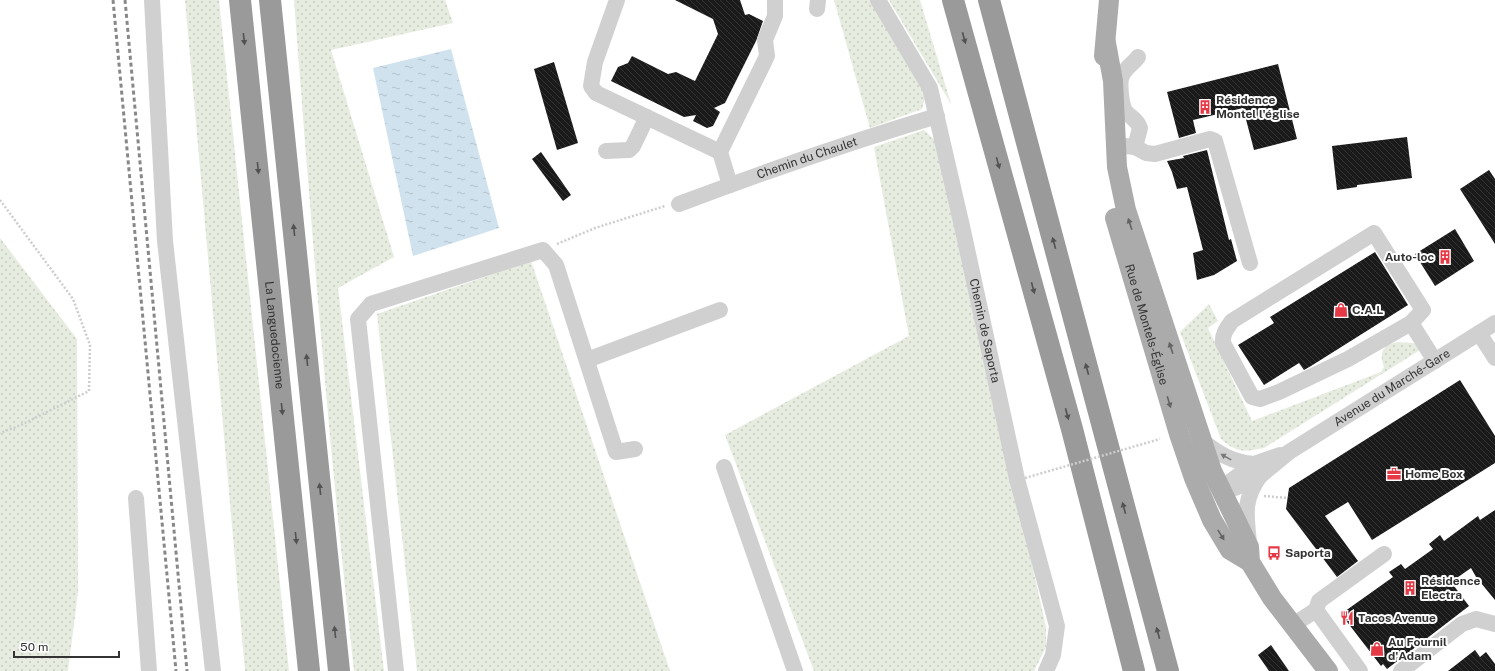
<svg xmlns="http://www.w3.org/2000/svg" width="1495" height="671" font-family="'Public Sans',sans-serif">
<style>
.green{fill:url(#green-dots)}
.water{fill:url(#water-ripples)}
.building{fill:url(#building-back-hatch)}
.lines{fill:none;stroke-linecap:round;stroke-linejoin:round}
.path{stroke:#cdcdcd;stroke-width:2.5;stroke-dasharray:2 2;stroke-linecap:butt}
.minor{stroke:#d0d0d0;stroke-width:16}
.major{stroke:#ababab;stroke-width:20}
.highway{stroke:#9a9a9a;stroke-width:22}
.rail{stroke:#888;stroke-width:3;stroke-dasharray:4 3;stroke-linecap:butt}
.path-bridge{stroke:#cdcdcd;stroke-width:2.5;stroke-dasharray:2 2;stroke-linecap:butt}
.oneway{fill:#525252}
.oneway2{fill:#636363}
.oneway3{fill:#7a7a7a}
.labels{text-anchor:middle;stroke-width:4;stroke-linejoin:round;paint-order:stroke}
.poi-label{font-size:12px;font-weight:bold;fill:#333;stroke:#fff;text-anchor:start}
.street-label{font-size:12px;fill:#333;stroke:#fff}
</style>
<defs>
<pattern id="green-dots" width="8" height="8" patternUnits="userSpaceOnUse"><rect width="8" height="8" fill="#e6ecdf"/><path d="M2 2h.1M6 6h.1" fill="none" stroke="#c6cbc0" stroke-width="1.8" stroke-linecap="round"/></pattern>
<pattern id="water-ripples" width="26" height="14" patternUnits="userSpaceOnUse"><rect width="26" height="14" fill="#cfe2ee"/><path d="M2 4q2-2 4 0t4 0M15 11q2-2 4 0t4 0" fill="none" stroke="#b2c2cd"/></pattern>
<pattern id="building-back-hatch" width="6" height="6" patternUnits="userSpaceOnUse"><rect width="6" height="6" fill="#1a1a1a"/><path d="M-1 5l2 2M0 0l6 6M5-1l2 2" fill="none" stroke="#333"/></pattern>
</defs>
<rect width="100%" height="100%" fill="#fff"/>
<g class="green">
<path d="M185 0H219L289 671H245Z"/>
<path d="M294 0H445L453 23 331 50 394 257 338 288 384 671H354C329 448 311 224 294 0Z"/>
<path d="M834 0H870L926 93 922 109 870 128Z"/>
<path d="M889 0H920L951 104Z"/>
<path d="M924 130 938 143 1046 627V647L1034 671H814L725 435 909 336 874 147Z"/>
<path d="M0 238 77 339 78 592 68 671H0Z"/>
<path d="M531 261 670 671H417L377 314Z"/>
<path d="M1209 304 1218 321 1208 328 1252 421 1381 372 1384 367C1374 341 1399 340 1417 344L1420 350 1264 448C1244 452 1237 453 1221 439L1180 332Z"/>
</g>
<path class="water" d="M451 49 499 228 413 256 373 68Z"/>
<g class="building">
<path d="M675 0H740L745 15 749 14 763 21 756 41 725 103 714 108 720 112 713 126 707 128 693 121 696 115 684 117 611 81 618 67 628 63 632 56 668 74 676 72 695 81 718 34 713 19Z"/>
<path d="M554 62 578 143 557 150 534 69Z"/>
<path d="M1278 64 1297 139 1254 150 1243 108 1193 120 1196 133 1179 138 1167 92Z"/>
<path d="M1407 137 1412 178 1357 185V187L1337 190 1332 146Z"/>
<path d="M1207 150 1229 240 1231 239 1237 261 1214 275 1197 280 1193 253 1203 250 1187 187 1177 189 1172 172 1167 161 1184 158 1183 156Z"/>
<path d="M541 152 571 195 563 201 532 159Z"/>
<path d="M1489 170 1495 179V244L1460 189Z"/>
<path d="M1455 229 1474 261 1435 286 1415 254Z"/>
<path d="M1375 252 1408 305 1311 366 1304 370 1299 363 1264 385 1238 345 1274 323 1270 317Z"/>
<path d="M1460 380 1495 436V463L1372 540 1348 502 1325 516 1358 561 1337 577 1286 509 1289 488Z"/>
<path d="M1495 510V600L1481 583 1480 584 1471 568 1451 582 1469 606 1387 669 1383 664 1381 666 1341 614 1393 577 1389 572 1401 564 1405 569 1433 549 1429 544 1440 535 1444 541 1478 516 1480 520Z"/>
<path d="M1271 645 1289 671H1269L1258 655Z"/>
<path d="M1475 650 1480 657 1486 652 1495 664V671H1448Z"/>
</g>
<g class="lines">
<g class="path">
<path d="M0 200 73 299 90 345 89 391 21 425 0 433"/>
<path d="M557 244 595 228 665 206"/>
<path d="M1264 496 1288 498"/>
</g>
<g class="minor">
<path d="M152 0 165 241 213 671"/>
<path d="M617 0 595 62 591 86 596 93 720 152"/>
<path id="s1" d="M878 0 930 88 962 226 1017 479 1057 626 1053 655 1046 671"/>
<path d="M817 9 818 0"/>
<path d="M1115 145 1135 147 1146 153 1155 154 1210 139 1215 141 1250 263"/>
<path d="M1135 147 1140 128C1137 119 1131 118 1126 112 1121 107 1119 82 1122 76 1125 68 1133 64 1138 57"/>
<path d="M606 151 629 150 633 146 647 117"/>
<path d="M730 185 720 152 767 56 765 40 775 16V0"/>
<path id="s2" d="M679 204C764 172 850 142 937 116"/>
<path d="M1411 323 1423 310 1374 233 1232 321C1227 328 1222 334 1223 343L1252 397 1260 399 1279 392 1348 359 1411 323 1435 361"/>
<path d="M1479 333 1495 358"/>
<path d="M587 360 720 310"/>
<path d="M1202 441C1220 454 1231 462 1254 464"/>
<path d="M724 467 795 671"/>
<path d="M1226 486 1231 481 1254 464 1280 455"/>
<path id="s3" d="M1221 491 1235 488 1260 476 1289 452 1495 323"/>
<path d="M136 498 149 671"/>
<path d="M1249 542C1246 514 1243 500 1260 476"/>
<path d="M1316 610 1360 671"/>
<path d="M1293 625 1316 610 1319 601 1384 554"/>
<path d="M396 671 358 319 371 304 543 250 556 265 616 452 635 449"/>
<path d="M1401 671 1462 624 1476 619 1495 624"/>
</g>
<g class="major">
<path d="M1106 43 1113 81 1117 167 1126 210 1212 471 1249 547 1250 562 1272 598 1328 671"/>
<path d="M1104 56 1109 0"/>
<path id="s4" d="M1115 218 1179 434 1194 478 1212 520 1230 550 1250 562"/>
</g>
<g class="highway">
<path id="s5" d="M240 0 309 671"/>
<path d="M270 0 339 671"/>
<path d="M953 0 1072 429 1134 671"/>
<path d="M989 0 1168 671"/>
</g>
<g class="rail">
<path d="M113 0 176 671"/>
<path d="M125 0 187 671"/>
</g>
<path class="path-bridge" d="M1025 478 1160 439"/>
</g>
<defs><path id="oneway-solid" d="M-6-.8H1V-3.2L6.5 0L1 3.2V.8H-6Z"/></defs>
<g class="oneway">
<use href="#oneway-solid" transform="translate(964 38) rotate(75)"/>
<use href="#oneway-solid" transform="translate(244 39) rotate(84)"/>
<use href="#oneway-solid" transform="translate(998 163) rotate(75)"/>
<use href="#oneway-solid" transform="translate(258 168) rotate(84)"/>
<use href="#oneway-solid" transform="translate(294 230) rotate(-96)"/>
<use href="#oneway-solid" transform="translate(1054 243) rotate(-105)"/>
<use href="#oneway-solid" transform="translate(1033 288) rotate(75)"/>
<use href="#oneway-solid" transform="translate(307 360) rotate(-96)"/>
<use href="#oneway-solid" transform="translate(1087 369) rotate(-105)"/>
<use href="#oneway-solid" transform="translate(282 409) rotate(84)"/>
<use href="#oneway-solid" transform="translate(1067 414) rotate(75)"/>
<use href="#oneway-solid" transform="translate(320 489) rotate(-96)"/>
<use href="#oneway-solid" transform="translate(1124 508) rotate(-105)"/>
<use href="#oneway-solid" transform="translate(296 538) rotate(84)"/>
<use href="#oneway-solid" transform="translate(335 632) rotate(-96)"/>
<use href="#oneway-solid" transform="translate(1158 633) rotate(-105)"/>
</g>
<g class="oneway2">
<use href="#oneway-solid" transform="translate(1130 224) rotate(-108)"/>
<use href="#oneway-solid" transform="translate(1171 348) rotate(-108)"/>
<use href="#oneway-solid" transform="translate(1169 402) rotate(73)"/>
<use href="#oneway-solid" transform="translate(1221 535) rotate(58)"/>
</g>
<use class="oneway3" href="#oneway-solid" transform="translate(1226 457) rotate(-151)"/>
<defs>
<symbol id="building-bare" viewBox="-9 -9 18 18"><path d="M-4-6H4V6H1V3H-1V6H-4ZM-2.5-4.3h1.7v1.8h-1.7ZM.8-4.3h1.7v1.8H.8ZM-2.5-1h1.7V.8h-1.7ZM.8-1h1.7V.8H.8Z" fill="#e63946" stroke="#fff" stroke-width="2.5" paint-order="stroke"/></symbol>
<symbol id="shop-bare" viewBox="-9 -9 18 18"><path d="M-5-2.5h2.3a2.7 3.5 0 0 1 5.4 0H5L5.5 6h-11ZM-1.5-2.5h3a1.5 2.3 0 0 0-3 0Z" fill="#e63946" stroke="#fff" stroke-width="2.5" paint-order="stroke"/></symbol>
<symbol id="office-bare" viewBox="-9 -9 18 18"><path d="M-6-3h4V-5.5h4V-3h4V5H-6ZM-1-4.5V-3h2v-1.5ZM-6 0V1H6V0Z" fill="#e63946" stroke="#fff" stroke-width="2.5" paint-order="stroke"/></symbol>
<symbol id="bus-bare" viewBox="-9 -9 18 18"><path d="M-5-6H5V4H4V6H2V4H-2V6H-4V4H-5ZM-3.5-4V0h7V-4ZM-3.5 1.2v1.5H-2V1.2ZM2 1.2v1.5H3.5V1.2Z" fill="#e63946" stroke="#fff" stroke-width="2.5" paint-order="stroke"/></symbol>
<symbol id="restaurant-bare" viewBox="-9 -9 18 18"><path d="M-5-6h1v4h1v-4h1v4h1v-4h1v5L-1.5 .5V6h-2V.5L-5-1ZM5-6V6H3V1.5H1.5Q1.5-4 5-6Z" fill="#e63946" stroke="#fff" stroke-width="2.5" paint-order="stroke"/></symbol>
</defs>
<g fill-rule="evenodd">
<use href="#building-bare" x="1195" y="97" width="20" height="20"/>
<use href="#building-bare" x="1435" y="247" width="20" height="20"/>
<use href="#shop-bare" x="1331" y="300" width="20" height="20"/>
<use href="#office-bare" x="1384" y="464" width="20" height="20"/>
<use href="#bus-bare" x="1264" y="543" width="20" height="20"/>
<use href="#building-bare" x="1400" y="578" width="20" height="20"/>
<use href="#restaurant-bare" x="1337" y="608" width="20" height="20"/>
<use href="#shop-bare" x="1367" y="639" width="20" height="20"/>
</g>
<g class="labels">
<g class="poi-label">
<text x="1216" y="104">Résidence<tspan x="1216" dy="14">Montel l'église</tspan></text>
<text x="1434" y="261" text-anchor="end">Auto-loc</text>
<text x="1352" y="314">C.A.L</text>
<text x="1405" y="478">Home Box</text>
<text x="1285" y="557">Saporta</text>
<text x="1421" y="585">Résidence<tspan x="1421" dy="14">Electra</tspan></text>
<text x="1358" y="622">Tacos Avenue</text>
<text x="1388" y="646">Au Fournil<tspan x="1388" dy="14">d'Adam</tspan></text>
</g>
<g class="street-label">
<text dy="4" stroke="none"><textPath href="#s2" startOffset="136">Chemin du Chaulet</textPath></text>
<text dy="4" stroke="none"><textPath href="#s4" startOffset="111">Rue de Montels-Église</textPath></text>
<text dy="4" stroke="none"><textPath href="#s1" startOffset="351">Chemin de Saporta</textPath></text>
<text dy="4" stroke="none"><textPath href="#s5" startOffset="337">La Languedocienne</textPath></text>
<text dy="4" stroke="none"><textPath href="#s3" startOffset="201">Avenue du Marché-Gare</textPath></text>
</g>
</g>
<path d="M14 651v6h105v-6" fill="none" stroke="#333333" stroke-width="2"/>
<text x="20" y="651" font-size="12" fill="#333333" stroke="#ffffff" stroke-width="3" paint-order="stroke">50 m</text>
</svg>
